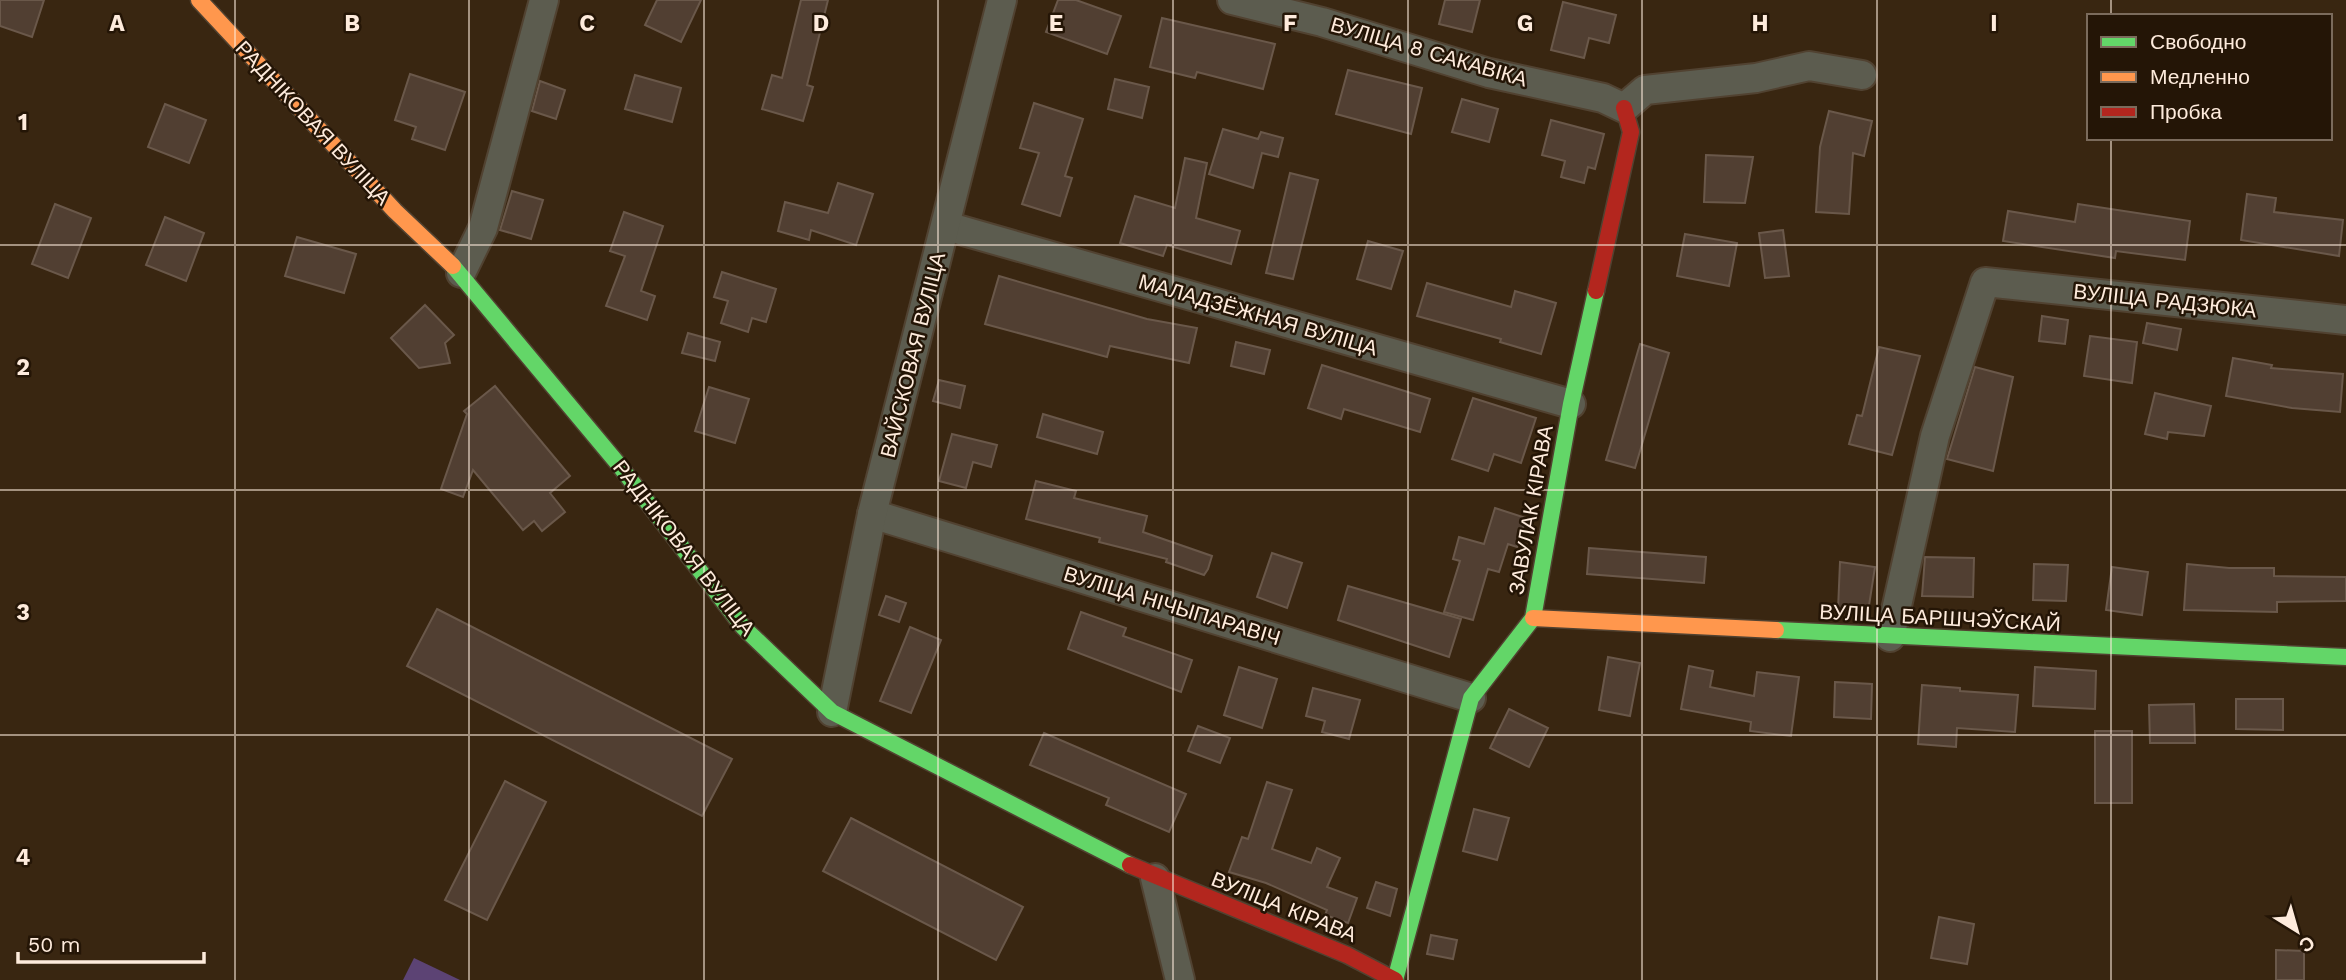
<svg xmlns="http://www.w3.org/2000/svg" width="2346" height="980" font-family="'Work Sans',sans-serif">
<style>
.green{fill:#5c4374}
.building{fill:#513f32;stroke:#6a584a;stroke-width:2}
.lines{fill:none;stroke-linecap:round;stroke-linejoin:round}
.street-casing{stroke:#514231;stroke-width:32}
.fast-casing{stroke:#514231;stroke-width:19}
.slow-casing{stroke:#514231;stroke-width:19}
.jam-casing{stroke:#514231;stroke-width:19}
.street{stroke:#5c5c4f;stroke-width:28}
.fast{stroke:#63d668;stroke-width:16}
.slow{stroke:#ff974d;stroke-width:16}
.jam{stroke:#b3261e;stroke-width:16}
.grid{fill:none;stroke:#feebdc;stroke-width:2;stroke-opacity:0.55}
.labels{text-anchor:middle;stroke-width:5;stroke-linejoin:round;paint-order:stroke}
.street-label{font-size:21px;fill:#feebdc;stroke:#241506}
.grid-label{font-size:23px;text-anchor:middle;font-weight:bold;fill:#feebdc;stroke:#241506;stroke-width:5;stroke-linejoin:round;paint-order:stroke}
</style>
<rect width="100%" height="100%" fill="#392611"/>
<path class="green" d="M414 958 460 980H403Z"/>
<g class="building">
<path d="M0 0H44L32 37 0 26Z"/>
<path d="M657 0H701L681 42 645 25Z"/>
<path d="M801 0H828L807 85 813 87 803 121 762 109 772 75 782 78Z"/>
<path d="M1058 0H1076L1121 16 1107 54 1046 32Z"/>
<path d="M1445 0H1480L1472 32 1439 24Z"/>
<path d="M1563 2 1616 15 1609 43 1589 38 1584 58 1551 50Z"/>
<path d="M1162 18 1275 44 1263 89 1197 72 1195 78 1150 67Z"/>
<path d="M1348 70 1422 88 1411 134 1336 114Z"/>
<path d="M410 74 465 92 445 150 412 139 416 127 395 120Z"/>
<path d="M635 75 681 88 672 122 625 109Z"/>
<path d="M1115 79 1149 87 1142 118 1108 109Z"/>
<path d="M540 81 565 90 556 119 532 111Z"/>
<path d="M1462 99 1498 109 1489 142 1452 132Z"/>
<path d="M1034 103 1083 119 1065 176 1072 178 1060 216 1022 204 1039 153 1020 148Z"/>
<path d="M165 104 206 120 189 163 148 147Z"/>
<path d="M1829 111 1872 121 1864 156 1853 153 1849 214 1816 212 1820 147Z"/>
<path d="M1551 120 1604 134 1595 169 1588 167 1584 183 1561 177 1565 161 1542 155Z"/>
<path d="M1223 129 1258 139 1261 132 1283 138 1278 157 1262 153 1253 188 1209 174Z"/>
<path d="M1706 155 1753 157 1745 203 1704 202Z"/>
<path d="M1185 158 1207 163 1196 218 1240 231 1231 264 1167 245 1163 256 1120 243 1135 196 1175 208Z"/>
<path d="M1290 173 1318 180 1293 279 1266 273Z"/>
<path d="M838 183 873 194 856 245 811 230 809 240 778 231 785 202 828 213Z"/>
<path d="M512 191 543 200 531 239 500 230Z"/>
<path d="M2247 194 2276 198 2274 212 2343 220 2339 256 2241 240Z"/>
<path d="M55 204 91 218 68 278 32 264Z"/>
<path d="M2078 204 2190 221 2185 260 2116 251 2115 258 2003 241 2008 211 2075 222Z"/>
<path d="M624 212 663 226 641 291 655 296 647 320 606 306 625 256 610 251Z"/>
<path d="M165 217 204 233 186 281 146 265Z"/>
<path d="M1783 230 1789 276 1765 278 1759 233Z"/>
<path d="M1685 234 1737 243 1729 286 1677 276Z"/>
<path d="M297 237 356 254 344 293 285 276Z"/>
<path d="M1368 241 1403 251 1391 289 1357 279Z"/>
<path d="M722 272 776 289 766 322 752 318 748 332 721 323 728 301 714 297Z"/>
<path d="M999 276 1147 319 1197 328 1189 363 1110 346 1107 357 985 324Z"/>
<path d="M1427 283 1511 307 1515 291 1556 303 1541 354 1500 342 1501 339 1417 316Z"/>
<path d="M425 305 454 335 445 343 450 363 419 368 391 338Z"/>
<path d="M2042 316 2068 320 2065 344 2039 341Z"/>
<path d="M2147 323 2181 329 2177 350 2143 343Z"/>
<path d="M688 333 720 342 715 361 682 353Z"/>
<path d="M2090 336 2137 342 2132 383 2084 376Z"/>
<path d="M1236 342 1270 350 1264 374 1231 366Z"/>
<path d="M1640 344 1669 353 1635 468 1606 460Z"/>
<path d="M1879 347 1920 356 1892 455 1849 444 1857 415 1862 416Z"/>
<path d="M2233 358 2272 365 2271 368 2343 374 2340 412 2292 408 2226 396Z"/>
<path d="M1322 365 1430 399 1420 432 1344 409 1341 419 1308 408Z"/>
<path d="M1975 367 2013 377 1993 471 1947 459Z"/>
<path d="M939 380 965 386 960 408 933 401Z"/>
<path d="M495 386 570 476 550 493 565 512 542 531 534 521 523 530 473 470 463 497 441 489 467 414 464 411Z"/>
<path d="M709 387 749 399 735 443 695 431Z"/>
<path d="M2155 393 2211 406 2204 436 2168 432 2167 439 2145 434Z"/>
<path d="M1473 398 1536 418 1521 463 1494 454 1488 471 1452 459Z"/>
<path d="M1043 414 1103 432 1097 454 1037 437Z"/>
<path d="M952 434 997 445 991 467 973 462 966 488 939 481Z"/>
<path d="M1036 481 1076 491 1074 498 1147 516 1143 532 1212 556 1208 569 1204 575 1166 562 1167 559 1099 542 1100 538 1026 519Z"/>
<path d="M1495 508 1526 518 1517 547 1508 544 1499 572 1488 569 1473 620 1444 612 1460 561 1453 559 1459 537 1484 544Z"/>
<path d="M1589 548 1706 557 1704 583 1587 574Z"/>
<path d="M1272 553 1302 563 1287 608 1257 597Z"/>
<path d="M1925 557 1974 558 1973 597 1922 596Z"/>
<path d="M1840 562 1875 567 1868 612 1838 610Z"/>
<path d="M2034 564 2068 565 2066 601 2033 600Z"/>
<path d="M2187 564 2229 568H2274V576L2346 577V601L2277 602V612L2184 610Z"/>
<path d="M2112 567 2148 572 2142 615 2106 610Z"/>
<path d="M1348 586 1461 619 1449 657 1338 620Z"/>
<path d="M886 596 906 603 899 622 879 615Z"/>
<path d="M437 609 732 759 702 816 407 666Z"/>
<path d="M1081 612 1126 628 1123 636 1192 660 1181 692 1068 649Z"/>
<path d="M910 627 941 640 911 713 880 701Z"/>
<path d="M1608 657 1640 663 1630 716 1599 710Z"/>
<path d="M1689 666 1713 671 1710 687 1754 696 1757 672 1799 677 1791 736 1750 731 1751 722 1681 709Z"/>
<path d="M1239 667 1277 679 1262 728 1224 715Z"/>
<path d="M2035 667 2096 671 2095 709 2033 706Z"/>
<path d="M1835 682 1872 684 1871 719 1834 717Z"/>
<path d="M1922 685 1960 688V691L2018 695 2015 732 1957 728 1956 747 1918 744Z"/>
<path d="M1313 688 1360 700 1349 739 1322 732 1325 721 1306 716Z"/>
<path d="M2236 699H2283V730L2236 729Z"/>
<path d="M2194 704 2195 743H2150L2149 705Z"/>
<path d="M1509 709 1548 728 1529 767 1490 748Z"/>
<path d="M1198 726 1230 738 1220 763 1188 751Z"/>
<rect x="2095" y="731" width="37" height="72"/>
<path d="M1044 733 1186 794 1169 832 1106 805 1109 798 1030 765Z"/>
<path d="M505 781 546 802 487 920 445 900Z"/>
<path d="M1267 782 1292 790 1272 849 1311 863 1317 848 1340 858 1327 887 1357 898 1348 923 1325 915 1327 910 1266 883 1229 872 1242 837 1248 839Z"/>
<path d="M1474 809 1509 818 1497 860 1463 851Z"/>
<path d="M851 818 1023 907 996 960 823 871Z"/>
<path d="M1376 882 1397 889 1390 916 1367 908Z"/>
<path d="M1939 917 1974 924 1967 964 1931 958Z"/>
<path d="M1431 935 1457 940 1453 959 1427 954Z"/>
<path d="M2276 950 2304 951V980H2276Z"/>
</g>
<g class="lines">
<defs>
<g id="street">
<path d="M1232 0 1322 22 1489 73 1603 98 1624 108 1645 90 1756 78 1809 66 1862 75"/>
<path d="M946 226 1571 404"/>
<path d="M461 273 483 228 544 0"/>
<path d="M872 514 1471 698"/>
<path d="M1890 637 1935 436 1985 282 2346 320"/>
<path d="M832 712 872 514 1002 0"/>
<path d="M1155 878 1180 980"/>
</g>
<g id="fast">
<path d="M453 266 619 465 743 627 832 712 1130 865"/>
<path d="M1776 630 2346 657"/>
<path d="M1395 980 1471 698 1533 618 1571 404 1596 291"/>
</g>
<g id="slow">
<path d="M199 0 395 211 453 266"/>
<path d="M1533 618 1776 630"/>
</g>
<g id="jam">
<path d="M1596 291 1631 132 1624 108"/>
<path d="M1130 865 1347 955 1395 980"/>
</g>
</defs>
<use href="#street" class="street-casing"/>
<use href="#fast" class="fast-casing"/>
<use href="#slow" class="slow-casing"/>
<use href="#jam" class="jam-casing"/>
<use href="#street" class="street"/>
<use href="#fast" class="fast"/>
<use href="#slow" class="slow"/>
<use href="#jam" class="jam"/>
</g>
<path class="grid" d="M235 0V980M469 0V980M704 0V980M938 0V980M1173 0V980M1408 0V980M1642 0V980M1877 0V980M2111 0V16M2111 138V980M0 245H2346M0 490H2346M0 735H2346"/>
<g class="labels">
<g class="street-label">
<text transform="translate(1429 52) rotate(16)" y="7">ВУЛІЦА 8 САКАВІКА</text>
<text transform="translate(313 123) rotate(47)" y="7">РАДНІКОВАЯ ВУЛІЦА</text>
<text transform="translate(2165 301) rotate(6)" y="7">ВУЛІЦА РАДЗЮКА</text>
<text transform="translate(1258 315) rotate(16)" y="7">МАЛАДЗЁЖНАЯ ВУЛІЦА</text>
<text transform="translate(913 355) rotate(-76)" y="7">ВАЙСКОВАЯ ВУЛІЦА</text>
<text transform="translate(1531 510) rotate(-80)" y="7">ЗАВУЛАК КІРАВА</text>
<text transform="translate(684 548) rotate(52)" y="7">РАДНІКОВАЯ ВУЛІЦА</text>
<text transform="translate(1172 606) rotate(17)" y="7">ВУЛІЦА НІЧЫПАРАВІЧ</text>
<text transform="translate(1940 618) rotate(3)" y="7">ВУЛІЦА БАРШЧЭЎСКАЙ</text>
<text transform="translate(1284 907) rotate(22)" y="7">ВУЛІЦА КІРАВА</text>
</g>
</g>
<g class="grid-label">
<text x="117" y="31">A</text>
<text x="352" y="31">B</text>
<text x="587" y="31">C</text>
<text x="821" y="31">D</text>
<text x="1056" y="31">E</text>
<text x="1290" y="31">F</text>
<text x="1525" y="31">G</text>
<text x="1760" y="31">H</text>
<text x="1994" y="31">I</text>
<text x="23" y="130">1</text>
<text x="23" y="375">2</text>
<text x="23" y="620">3</text>
<text x="23" y="865">4</text>
</g>
<rect x="2087" y="14" width="245" height="126" fill="#241506" stroke="#7b6b5c" stroke-width="2"/>
<rect x="2101" y="37" width="35" height="10" fill="#63d668" stroke="#7b6b5c" stroke-width="2"/>
<text x="2150" y="49" font-size="21" fill="#feebdc">Свободно</text>
<rect x="2101" y="72" width="35" height="10" fill="#ff974d" stroke="#7b6b5c" stroke-width="2"/>
<text x="2150" y="84" font-size="21" fill="#feebdc">Медленно</text>
<rect x="2101" y="107" width="35" height="10" fill="#b3261e" stroke="#7b6b5c" stroke-width="2"/>
<text x="2150" y="119" font-size="21" fill="#feebdc">Пробка</text>
<g transform="translate(2297 931) rotate(143)" stroke="#241506" stroke-width="5" paint-order="stroke">
<path d="M0-5L12 26L0 18L-12 26Z" fill="#feebdc"/>
<text y="-10" font-size="19" font-weight="bold" text-anchor="middle" fill="#feebdc">С</text>
</g>
<path d="M18 952v10h186v-10" fill="none" stroke="#feebdc" stroke-width="3.5"/>
<text x="28" y="952" font-size="21" fill="#feebdc" stroke="#241506" stroke-width="5" paint-order="stroke">50 m</text>
</svg>
